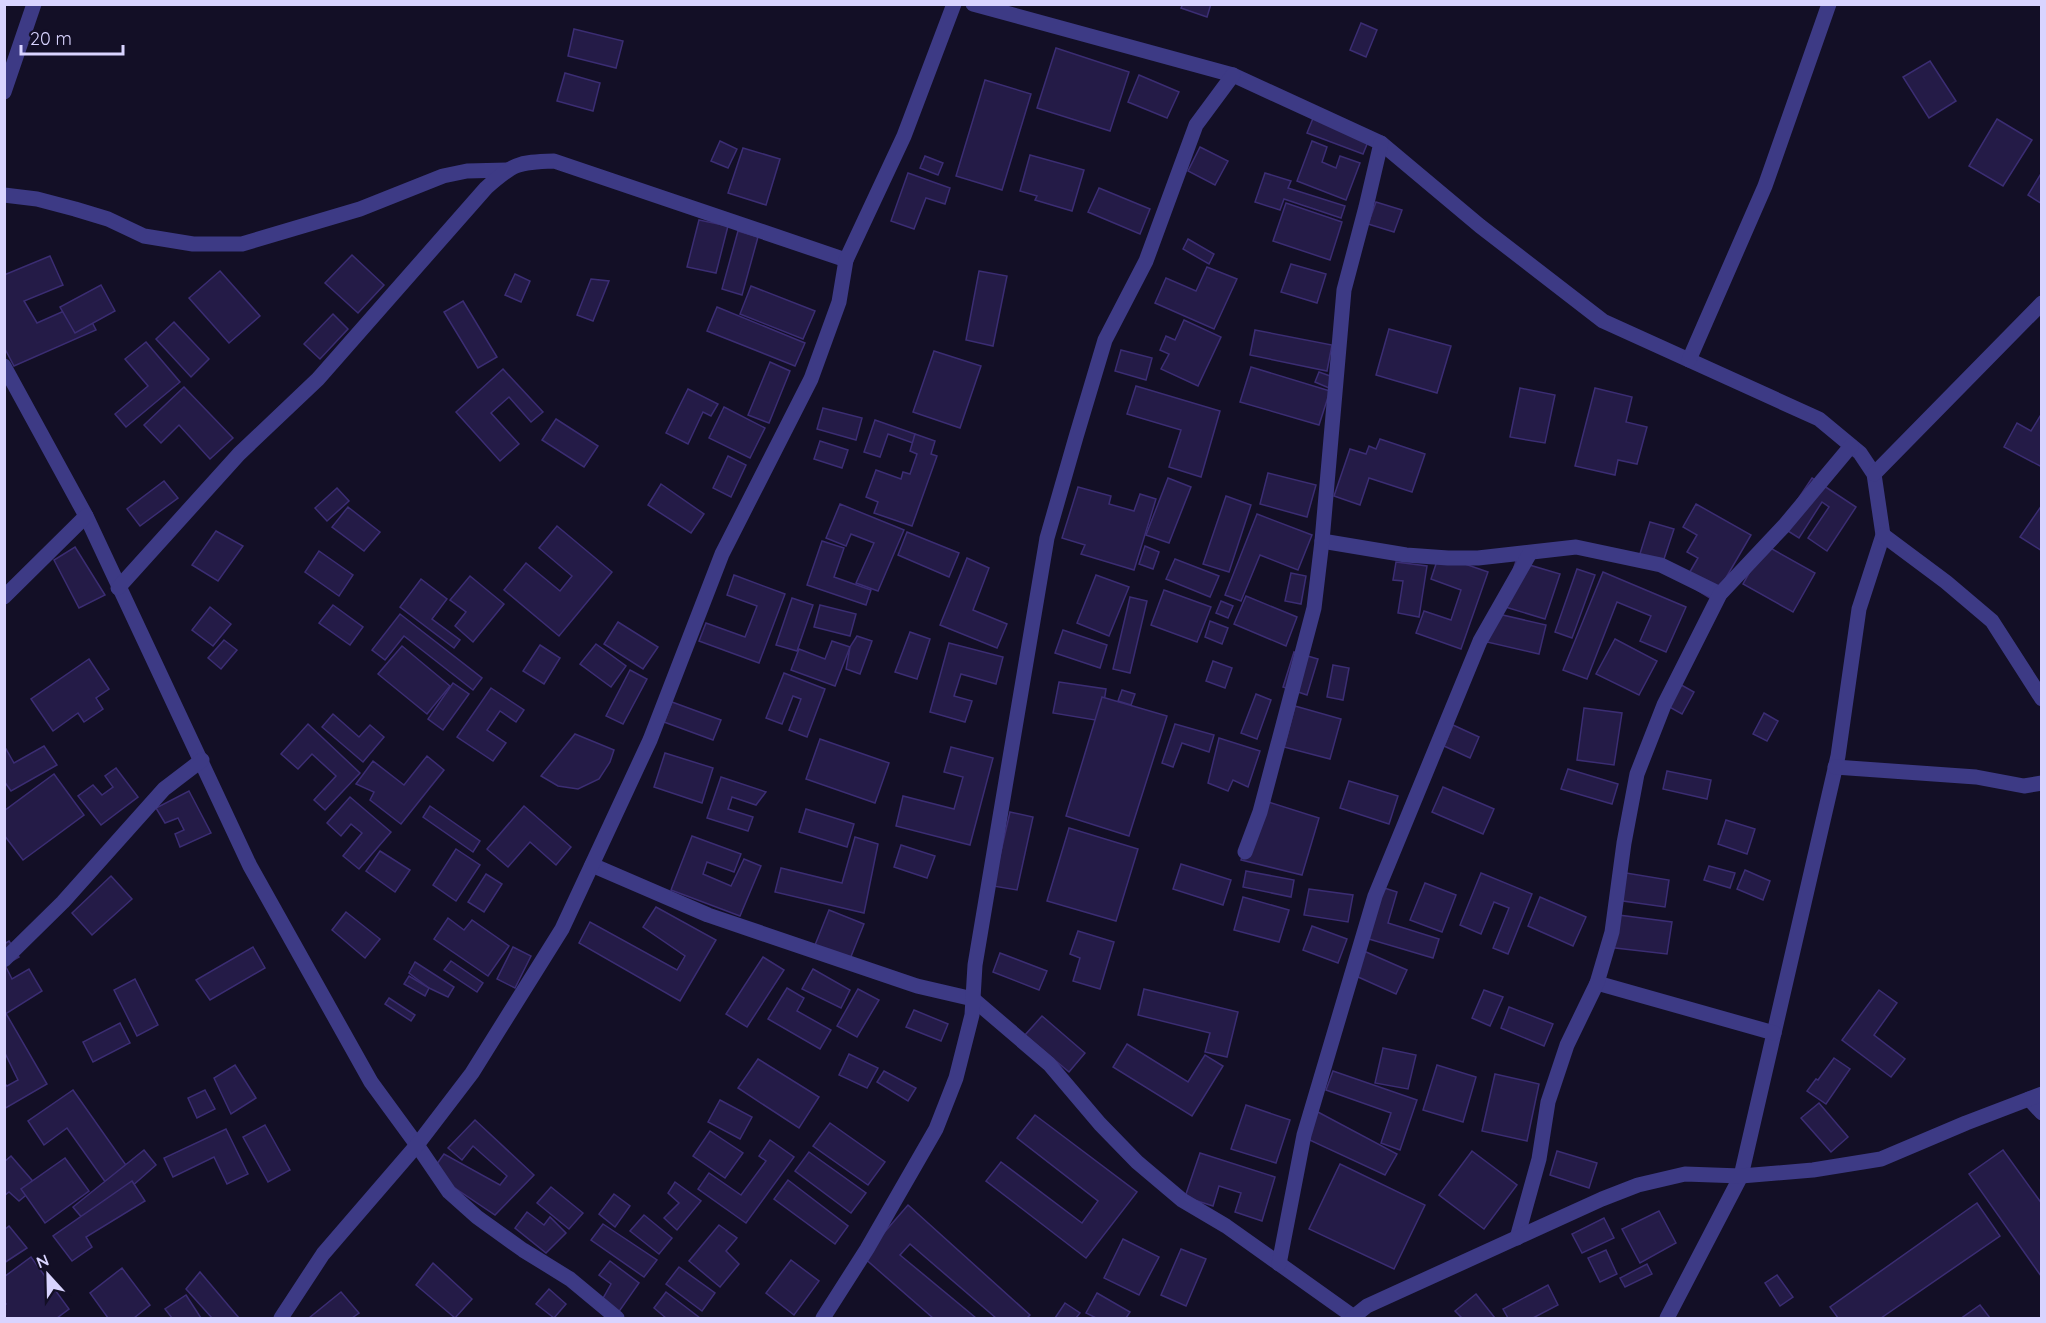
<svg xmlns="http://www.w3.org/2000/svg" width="2046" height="1323" font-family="Quicksand,sans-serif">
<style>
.building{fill:#241b47;stroke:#3b2d73;stroke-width:1.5}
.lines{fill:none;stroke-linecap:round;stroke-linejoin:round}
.minor{stroke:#3d3a85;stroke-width:15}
</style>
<rect width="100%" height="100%" fill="#130f26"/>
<g class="building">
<path d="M1183 4H1211L1207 17 1181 8Z"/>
<path d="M1361 23 1377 30 1366 57 1350 50Z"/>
<path d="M574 29 623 41 616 68 568 56Z"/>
<path d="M1056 48 1129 72 1110 131 1037 108Z"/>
<path d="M1930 61 1956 101 1929 118 1903 77Z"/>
<path d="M565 73 600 83 593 111 557 101Z"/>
<path d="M1139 75 1179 92 1167 118 1128 102Z"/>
<path d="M985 80 1031 94 1002 190 956 176Z"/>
<path d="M1316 111 1372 132 1363 154 1307 133Z"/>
<path d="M1997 119 2032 140 2003 186 1969 166Z"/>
<path d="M720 141 737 149 728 168 711 161Z"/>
<path d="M1312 141 1327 147 1322 162 1336 168 1340 156 1360 163 1346 200 1297 181Z"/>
<path d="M1200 147 1228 161 1215 185 1188 171Z"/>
<path d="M743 148 780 159 766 205 728 193Z"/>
<path d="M1030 155 1084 170 1072 211 1035 200 1037 196 1020 191Z"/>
<path d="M925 156 943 163 938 175 920 168Z"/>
<path d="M2042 172V204L2028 195Z"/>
<path d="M908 173 950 188 945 204 926 198 914 229 891 221Z"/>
<path d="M1265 173 1291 181 1288 188 1345 206 1341 218 1284 199 1280 210 1255 202Z"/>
<path d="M1099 188 1150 209 1140 234 1088 212Z"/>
<path d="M1376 202 1402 210 1394 232 1368 224Z"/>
<path d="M1286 203 1342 222 1330 260 1273 241Z"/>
<path d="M699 220 728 226 716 273 687 267Z"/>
<path d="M738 231 758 237 742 295 722 289Z"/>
<path d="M1188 239 1214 254 1209 264 1183 249Z"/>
<path d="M352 255 384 285 358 313 325 283Z"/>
<path d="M50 256 63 285 24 301 37 323 82 303 96 330 14 366 4 347V275Z"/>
<path d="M1291 264 1326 274 1317 303 1281 292Z"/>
<path d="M1207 267 1237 279 1214 329 1155 303 1166 278 1196 291Z"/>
<path d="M220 271 260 316 229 343 189 298Z"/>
<path d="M979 271 1007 276 993 346 966 340Z"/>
<path d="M515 274 530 281 521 302 505 295Z"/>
<path d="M591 279 609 281 593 321 577 315Z"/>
<path d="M101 285 115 311 75 333 60 307Z"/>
<path d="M751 286 815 311 803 339 740 314Z"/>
<path d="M463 301 497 357 478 368 444 312Z"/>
<path d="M717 307 805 343 795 366 707 331Z"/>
<path d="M333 314 348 329 320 359 304 344Z"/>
<path d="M1184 320 1221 337 1198 386 1161 369 1169 354 1160 350 1166 336 1175 340Z"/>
<path d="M174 322 209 359 191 377 156 339Z"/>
<path d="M1389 329 1451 346 1437 393 1376 375Z"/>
<path d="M1255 330 1332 345 1327 371 1250 355Z"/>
<path d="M146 342 180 382 126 427 115 414 148 386 125 359Z"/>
<path d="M1121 350 1152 358 1146 380 1115 371Z"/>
<path d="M934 351 981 366 960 428 913 412Z"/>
<path d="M770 362 790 371 769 423 748 415Z"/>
<path d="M1251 367 1330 391 1319 425 1240 402Z"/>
<path d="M503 369 543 412 531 422 509 397 491 413 519 444 500 461 456 412Z"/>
<path d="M1319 372 1333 377 1329 388 1315 382Z"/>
<path d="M1136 386 1220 411 1201 477 1169 467 1181 430 1127 414Z"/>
<path d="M184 387 233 438 210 459 179 425 161 443 144 425Z"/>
<path d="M1520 388 1555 395 1545 443 1510 437Z"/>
<path d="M1595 388 1632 397 1626 422 1647 427 1637 464 1618 460 1615 475 1575 466Z"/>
<path d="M688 389 718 404 711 416 703 412 688 444 666 433Z"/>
<path d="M724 407 765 428 750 458 709 438Z"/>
<path d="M823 408 862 418 856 440 817 429Z"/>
<path d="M2042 413V467L2004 447 2017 423 2031 431Z"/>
<path d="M556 419 598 446 584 467 542 440Z"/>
<path d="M875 420 915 434 913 443 888 434 880 457 864 452Z"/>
<path d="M915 434 935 441 931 454 937 456 912 526 874 513 878 502 866 497 876 470 901 479 903 472 910 474 917 454 910 451Z"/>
<path d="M1380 439 1425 454 1412 492 1369 478 1360 505 1334 496 1350 449 1366 454 1369 446 1376 449Z"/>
<path d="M820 441 848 450 842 468 814 459Z"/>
<path d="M728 456 746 465 731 497 713 488Z"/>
<path d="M1268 473 1316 485 1307 517 1260 504Z"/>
<path d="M1168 478 1191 487 1169 543 1146 535Z"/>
<path d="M1812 478 1856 507 1827 551 1808 538 1829 507 1822 502 1799 538 1780 526Z"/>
<path d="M164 481 178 498 140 526 127 509Z"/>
<path d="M661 484 704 514 691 533 648 505Z"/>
<path d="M1078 487 1111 496 1109 504 1134 511 1140 494 1156 499 1134 570 1081 554 1085 545 1062 538Z"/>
<path d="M337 488 349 501 327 521 315 508Z"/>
<path d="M1226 496 1251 505 1229 572 1203 564Z"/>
<path d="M840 504 904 530 878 591 856 583 874 543 851 534 846 546 826 538Z"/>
<path d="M1696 504 1751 535 1713 600 1684 582 1698 558 1687 552 1697 535 1683 527Z"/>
<path d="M2042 505V551L2020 537Z"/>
<path d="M348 507 380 532 364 551 332 527Z"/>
<path d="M1257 514 1312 535 1298 570 1260 555 1241 601 1225 595Z"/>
<path d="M1650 522 1674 529 1661 568 1638 560Z"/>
<path d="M557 526 612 572 559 636 504 590 526 563 560 591 572 576 539 548Z"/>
<path d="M216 531 243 546 218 581 192 565Z"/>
<path d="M907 532 959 553 949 577 898 555Z"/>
<path d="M822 541 844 548 834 577 871 590 866 605 807 585Z"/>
<path d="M1765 545 1815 573 1793 612 1743 584Z"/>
<path d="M1145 546 1159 552 1153 569 1139 564Z"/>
<path d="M75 547 105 595 79 608 54 560Z"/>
<path d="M319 551 353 575 339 596 305 572Z"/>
<path d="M1439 555 1488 572 1461 649 1416 633 1424 611 1451 620 1461 590 1431 579Z"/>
<path d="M967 558 989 568 973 610 1007 624 997 648 940 625Z"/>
<path d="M1175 559 1219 576 1210 597 1166 579Z"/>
<path d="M1516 561 1560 574 1545 619 1502 606Z"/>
<path d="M1396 562 1427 566 1419 617 1398 613 1403 581 1393 580Z"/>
<path d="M1577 569 1595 575 1572 638 1555 632Z"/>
<path d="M1603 572 1686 607 1666 652 1640 641 1651 616 1617 602 1587 679 1563 670Z"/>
<path d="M1291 573 1306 576 1301 604 1285 601Z"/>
<path d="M734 575 785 594 759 663 699 641 706 623 745 637 757 606 727 595Z"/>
<path d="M1096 575 1129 587 1109 636 1077 623Z"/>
<path d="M470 576 504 604 473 642 455 626 466 612 450 600Z"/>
<path d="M421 579 447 599 432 619 460 640 454 648 400 607Z"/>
<path d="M1164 590 1211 607 1197 642 1151 625Z"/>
<path d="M1246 596 1297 617 1286 646 1234 624Z"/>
<path d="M1130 597 1147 601 1130 673 1113 669Z"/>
<path d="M792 598 813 605 797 651 776 645Z"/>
<path d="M1221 601 1233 606 1228 618 1216 613Z"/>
<path d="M333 605 363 627 350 645 319 623Z"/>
<path d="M820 605 856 614 850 636 814 627Z"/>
<path d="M210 607 231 624 213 646 192 630Z"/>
<path d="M1494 613 1546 625 1539 654 1487 642Z"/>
<path d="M400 614 482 678 473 690 404 636 385 660 372 650Z"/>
<path d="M1210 621 1228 628 1222 644 1205 637Z"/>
<path d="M618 622 658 647 643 669 604 644Z"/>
<path d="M1063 630 1107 645 1100 668 1055 653Z"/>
<path d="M910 632 930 639 917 679 895 672Z"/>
<path d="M857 636 872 641 860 674 846 669 850 647Z"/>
<path d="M1615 639 1657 661 1639 695 1596 674Z"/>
<path d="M224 640 237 650 221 669 208 658Z"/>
<path d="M832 641 850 647 835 686 791 670 799 649 825 659Z"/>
<path d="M949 643 1003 657 996 684 961 674 954 696 972 701 965 722 930 712Z"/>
<path d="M596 644 626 666 611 687 580 664Z"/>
<path d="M540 645 560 658 544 684 523 671Z"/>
<path d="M402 646 450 686 427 714 378 674Z"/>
<path d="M1294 652 1318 659 1307 695 1283 687Z"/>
<path d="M89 659 109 689 96 698 103 709 84 722 78 713 53 731 31 699Z"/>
<path d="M1213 661 1232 668 1225 688 1206 681Z"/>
<path d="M1333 665 1349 668 1343 700 1327 697Z"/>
<path d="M630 670 647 679 623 724 606 716Z"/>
<path d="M784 673 825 689 807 737 789 730 801 699 793 696 782 724 766 718Z"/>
<path d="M1059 682 1106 689 1101 721 1053 713Z"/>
<path d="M1676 682 1694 692 1682 714 1664 704Z"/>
<path d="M453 683 469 694 443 730 428 719Z"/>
<path d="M491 688 524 710 516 722 500 711 487 730 506 743 493 761 457 737Z"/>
<path d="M1122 690 1135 694 1131 705 1118 701Z"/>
<path d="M1256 694 1271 700 1257 739 1241 733Z"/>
<path d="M1102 697 1167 716 1129 836 1066 816Z"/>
<path d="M672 702 721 720 713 740 664 722Z"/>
<path d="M1295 706 1341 719 1330 759 1284 747Z"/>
<path d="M1584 708 1622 713 1614 765 1577 760Z"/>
<path d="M1764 713 1778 721 1767 741 1753 734Z"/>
<path d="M333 714 359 737 370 725 384 737 363 762 322 727Z"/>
<path d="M308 724 360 773 325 810 314 800 336 776 312 754 298 769 281 754Z"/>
<path d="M1175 724 1214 735 1209 752 1182 743 1173 767 1162 763Z"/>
<path d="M1453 725 1479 737 1470 758 1444 746Z"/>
<path d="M575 734 614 750 610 762 599 779 578 789 558 786 541 776Z"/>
<path d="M1219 738 1260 751 1248 787 1233 780 1228 791 1208 783Z"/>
<path d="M820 739 889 763 875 803 806 779Z"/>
<path d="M44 746 57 765 11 791 4 781V750L6 749 14 763Z"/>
<path d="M951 747 993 758 970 845 896 826 903 796 954 809 963 777 944 772Z"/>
<path d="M665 753 713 768 702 803 654 787Z"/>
<path d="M427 756 444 770 401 824 370 800 374 792 356 784 373 761 404 785Z"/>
<path d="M116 768 138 797 101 825 78 796 93 785 102 795 113 787 105 776Z"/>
<path d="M1568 769 1618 784 1612 804 1561 789Z"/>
<path d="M1667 771 1711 780 1707 799 1663 789Z"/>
<path d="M54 774 84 815 23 860 4 835V811Z"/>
<path d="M721 777 766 792 756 805 732 797 728 809 753 817 748 831 707 818Z"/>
<path d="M1349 781 1398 796 1389 824 1340 808Z"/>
<path d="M1443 787 1494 809 1483 834 1432 812Z"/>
<path d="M189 791 211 833 180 847 175 834 184 830 178 818 165 823 156 808Z"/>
<path d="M350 797 391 832 359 869 343 856 362 833 351 824 341 836 327 823Z"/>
<path d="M1259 799 1319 818 1302 875 1241 860Z"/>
<path d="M430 806 480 841 473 852 423 817Z"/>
<path d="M524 806 571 847 556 865 530 842 508 867 487 849Z"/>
<path d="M806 809 854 824 847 847 799 832Z"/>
<path d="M1010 812 1033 817 1017 890 993 886Z"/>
<path d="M1726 820 1755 829 1747 854 1718 844Z"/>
<path d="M1069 828 1138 849 1116 921 1047 901Z"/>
<path d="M692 836 741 854 734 872 707 862 703 874 731 886 744 859 761 866 740 916 671 890Z"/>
<path d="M855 837 878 844 864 913 775 892 781 868 842 883Z"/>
<path d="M901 845 935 856 927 878 894 867Z"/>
<path d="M456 849 480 865 456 901 433 885Z"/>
<path d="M380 851 410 870 395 892 366 871Z"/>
<path d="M1181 864 1231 880 1223 905 1173 889Z"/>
<path d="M1709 866 1735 873 1730 888 1704 880Z"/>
<path d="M1745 870 1770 881 1763 900 1737 889Z"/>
<path d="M1246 871 1294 880 1291 897 1243 887Z"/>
<path d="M1620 872 1669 880 1665 907 1616 900Z"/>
<path d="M1481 873 1532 894 1508 954 1493 948 1509 908 1494 902 1481 934 1460 925Z"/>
<path d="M486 874 502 884 484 912 468 902Z"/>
<path d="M111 876 132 899 92 935 72 913Z"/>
<path d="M1425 883 1456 895 1442 932 1410 920Z"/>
<path d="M1378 886 1397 892 1388 923 1439 939 1433 958 1362 937Z"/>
<path d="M1309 889 1353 895 1348 922 1304 915Z"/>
<path d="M1243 897 1289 910 1279 942 1234 930Z"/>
<path d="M1540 897 1586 917 1573 946 1528 926Z"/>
<path d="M656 907 716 940 680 1001 579 943 590 922 677 970 685 956 643 927Z"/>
<path d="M829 910 864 924 850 959 815 945Z"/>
<path d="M346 912 380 939 365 958 332 930Z"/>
<path d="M1611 914 1672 922 1667 954 1607 947Z"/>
<path d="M448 918 464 930 472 920 509 946 488 976 434 939Z"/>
<path d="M1312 926 1347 939 1338 963 1303 950Z"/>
<path d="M1078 931 1114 942 1100 989 1073 981 1080 958 1070 954Z"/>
<path d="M9 941 19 957 5 965 12 979 29 969 42 991 4 1015V944Z"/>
<path d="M253 947 265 968 210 1000 196 980Z"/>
<path d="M513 947 531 956 515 988 497 979Z"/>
<path d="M1357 948 1407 970 1396 994 1347 972Z"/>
<path d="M1000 953 1047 971 1039 990 993 972Z"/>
<path d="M763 957 784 970 747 1027 726 1014Z"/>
<path d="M451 961 483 983 477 992 444 970Z"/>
<path d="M415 962 454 987 448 997 429 988 409 973Z"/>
<path d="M813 969 850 990 841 1008 802 989Z"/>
<path d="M409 976 429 988 425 996 404 984Z"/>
<path d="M135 979 158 1025 137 1036 114 990Z"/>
<path d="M787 988 804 998 797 1011 831 1030 820 1049 768 1019Z"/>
<path d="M858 989 879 1000 857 1037 837 1026Z"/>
<path d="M1144 989 1238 1012 1227 1057 1205 1052 1210 1033 1138 1015Z"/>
<path d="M1484 990 1503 997 1490 1026 1472 1018Z"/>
<path d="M1879 990 1897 1003 1874 1035 1905 1059 1891 1077 1842 1040Z"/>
<path d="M389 998 415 1015 411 1021 385 1004Z"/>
<path d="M1509 1007 1553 1024 1544 1046 1501 1028Z"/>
<path d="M4 1010 47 1084 4 1109V1083L7 1086 18 1080 4 1051Z"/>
<path d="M914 1010 948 1024 941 1041 906 1027Z"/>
<path d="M1042 1016 1085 1053 1069 1072 1025 1035Z"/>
<path d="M120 1023 130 1043 93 1062 83 1042Z"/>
<path d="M1127 1044 1188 1082 1205 1055 1223 1066 1192 1116 1113 1067Z"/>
<path d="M1383 1048 1416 1055 1408 1089 1375 1083Z"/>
<path d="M849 1054 878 1068 867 1088 839 1075Z"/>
<path d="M1834 1058 1850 1069 1826 1104 1807 1091 1816 1079 1818 1080Z"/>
<path d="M758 1059 819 1097 799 1128 738 1088Z"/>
<path d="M235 1065 256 1098 231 1114 214 1078Z"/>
<path d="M1437 1065 1476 1077 1463 1122 1423 1110Z"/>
<path d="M884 1071 916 1088 908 1101 877 1082Z"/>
<path d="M1333 1071 1417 1100 1400 1150 1381 1143 1391 1113 1326 1090Z"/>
<path d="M1495 1074 1539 1084 1527 1141 1482 1131Z"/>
<path d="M73 1090 128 1168 106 1183 67 1128 44 1145 28 1121Z"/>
<path d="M205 1090 215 1109 197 1118 188 1098Z"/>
<path d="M720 1100 752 1117 740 1139 708 1122Z"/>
<path d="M1819 1103 1848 1137 1831 1152 1801 1118Z"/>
<path d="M1246 1105 1290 1120 1276 1163 1231 1149Z"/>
<path d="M1316 1111 1397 1154 1385 1175 1303 1137Z"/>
<path d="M1035 1115 1137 1192 1086 1258 986 1181 1001 1162 1082 1223 1098 1201 1017 1138Z"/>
<path d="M475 1120 534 1175 495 1215 431 1172 444 1154 500 1185 507 1176 473 1146 462 1160 448 1148Z"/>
<path d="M830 1123 885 1162 868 1185 813 1146Z"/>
<path d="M265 1125 290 1170 268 1182 243 1137Z"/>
<path d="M226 1129 248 1174 227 1184 214 1157 173 1177 164 1158Z"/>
<path d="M710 1131 743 1153 725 1178 693 1156Z"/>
<path d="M770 1140 794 1157 746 1223 698 1189 709 1173 741 1195 766 1161 759 1156Z"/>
<path d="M144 1150 156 1165 88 1225 73 1207Z"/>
<path d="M2003 1150 2042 1204 2041 1276 1969 1174Z"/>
<path d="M1472 1151 1517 1185 1484 1229 1439 1195Z"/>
<path d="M1557 1151 1597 1163 1589 1188 1550 1175Z"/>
<path d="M809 1152 866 1193 851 1213 795 1171Z"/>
<path d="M1200 1153 1275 1177 1262 1221 1235 1212 1241 1193 1219 1186 1213 1206 1185 1197Z"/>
<path d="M11 1156 37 1186 19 1201 9 1192 4 1196V1162Z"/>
<path d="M65 1158 89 1191 45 1223 21 1189Z"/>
<path d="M1340 1164 1425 1205 1394 1269 1309 1229Z"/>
<path d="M788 1180 848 1226 835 1244 774 1199Z"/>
<path d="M132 1181 145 1201 86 1237 92 1247 72 1261 53 1236Z"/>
<path d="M675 1182 701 1201 677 1230 664 1218 679 1203 668 1193Z"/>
<path d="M551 1187 583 1213 569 1229 537 1203Z"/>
<path d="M614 1194 630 1206 615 1227 599 1214Z"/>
<path d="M1977 1203 2000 1236 1881 1318H1838L1830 1307Z"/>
<path d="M908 1205 1030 1315 1027 1318H996L910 1244 900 1255 976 1318H933L863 1257Z"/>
<path d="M1659 1211 1676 1243 1640 1263 1622 1229Z"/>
<path d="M527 1212 544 1225 550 1217 566 1233 546 1253 515 1228Z"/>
<path d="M644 1215 672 1238 659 1254 630 1231Z"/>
<path d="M1604 1218 1614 1238 1582 1253 1572 1234Z"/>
<path d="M603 1224 657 1260 644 1277 591 1240Z"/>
<path d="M719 1225 737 1238 726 1251 739 1264 720 1287 689 1261Z"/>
<path d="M9 1226 27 1248 4 1263V1230Z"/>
<path d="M1123 1239 1159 1257 1139 1295 1104 1278Z"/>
<path d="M1181 1249 1206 1259 1186 1306 1161 1295Z"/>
<path d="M1606 1250 1617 1274 1600 1282 1588 1258Z"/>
<path d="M31 1257 69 1309 57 1318H4V1305L6 1304 4 1301V1277Z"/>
<path d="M791 1260 819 1281 794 1315 766 1293Z"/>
<path d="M610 1261 639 1283 618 1313 602 1300 611 1284 599 1275Z"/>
<path d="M433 1263 472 1299 455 1318 416 1285Z"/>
<path d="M1647 1264 1652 1274 1625 1287 1620 1278Z"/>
<path d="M679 1267 715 1293 702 1311 666 1284Z"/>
<path d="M122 1268 150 1305 134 1318H108L90 1293Z"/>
<path d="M200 1272 239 1318H212L186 1289Z"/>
<path d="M1777 1275 1793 1297 1780 1306 1765 1283Z"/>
<path d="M1548 1285 1558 1305 1533 1318H1508L1503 1309Z"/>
<path d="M549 1289 566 1304 554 1318 536 1304Z"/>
<path d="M341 1292 359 1313 352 1318H309Z"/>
<path d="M666 1292 700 1318H666L654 1308Z"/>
<path d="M1097 1293 1130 1312 1126 1318H1096L1086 1313Z"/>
<path d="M1476 1294 1495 1318H1462L1455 1311Z"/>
<path d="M186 1295 201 1318H172L165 1309Z"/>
<path d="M1065 1303 1080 1313 1076 1318H1055Z"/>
<path d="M1980 1305 1990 1318H1965L1963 1317Z"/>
</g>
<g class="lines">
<g class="minor">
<path d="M973 4 1233 75 1381 143 1480 226 1603 321 1819 419 1860 453 1874 474 1883 535 1859 609 1838 756 1741 1176 1667 1318"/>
<path d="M4 92 34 4"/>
<path d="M4 195 37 199 75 209 108 219 144 236 193 244H242L360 209 443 176 467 171 507 170"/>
<path d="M1689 360 1765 186 1829 4"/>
<path d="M4 366 86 516 250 866 371 1082 417 1145 449 1192 477 1217 523 1250 570 1279 617 1318"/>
<path d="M1874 474 2042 303"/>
<path d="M1883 535 1946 582 1992 621 2042 699"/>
<path d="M1322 541 1406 555 1448 558H1478L1576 547 1661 565 1720 594"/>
<path d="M118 588 239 454 318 379 486 188C513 164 517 162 554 161L846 260"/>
<path d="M4 597 86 516"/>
<path d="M1835 767 1976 777 2024 786 2042 783"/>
<path d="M1245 852 1260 812 1314 608 1322 541 1344 290 1366 207 1381 143"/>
<path d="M592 865 708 915 917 986 973 999 1049 1064 1100 1124 1137 1162 1182 1200 1226 1226 1354 1317"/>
<path d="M4 960 63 902 164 789 202 760"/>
<path d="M1597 983 1774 1033"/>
<path d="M2029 1099 2042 1113"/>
<path d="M1517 1238 1539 1159 1548 1102 1567 1045 1597 983 1612 932 1624 843 1637 774 1664 705 1720 594 1784 526 1851 446"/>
<path d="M1279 1264 1304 1135 1375 896 1480 641 1530 553"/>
<path d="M281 1318 323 1254 417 1145 472 1073 562 929 650 740 722 554 811 379 839 302 846 260 904 136 954 4"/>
<path d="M823 1318 867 1249 936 1129 956 1078 972 1015 975 965 1047 538 1076 437 1105 340 1146 261 1196 125 1233 75"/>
<path d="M1352 1318 1367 1306 1602 1199 1638 1185 1685 1174 1741 1176 1813 1170 1881 1159 1966 1123 2042 1094"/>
</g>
</g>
<rect width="2046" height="1323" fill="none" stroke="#d9d4ff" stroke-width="12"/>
<g transform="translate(48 1275) rotate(338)" stroke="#130f26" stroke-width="4.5" paint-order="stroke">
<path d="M0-4.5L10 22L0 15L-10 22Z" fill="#d9d4ff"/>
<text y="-9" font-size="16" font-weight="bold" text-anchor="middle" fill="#d9d4ff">N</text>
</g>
<path d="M21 45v9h102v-9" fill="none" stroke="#d9d4ff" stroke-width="3"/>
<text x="30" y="45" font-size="18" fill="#d9d4ff" stroke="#130f26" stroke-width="4.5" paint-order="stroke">20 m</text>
</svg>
